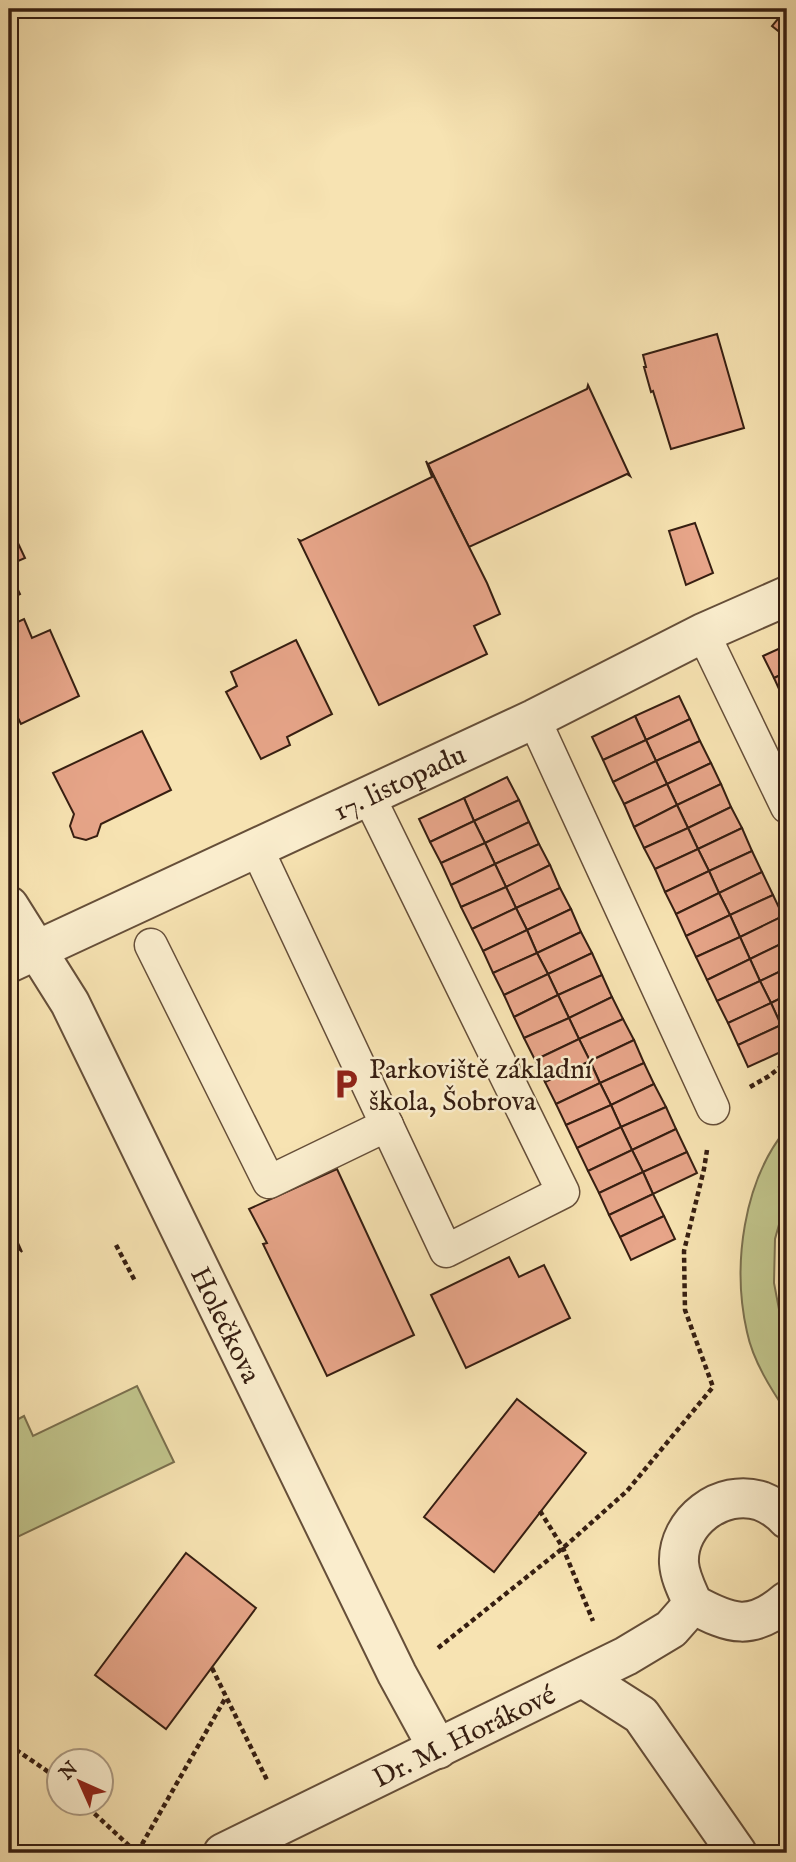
<svg xmlns="http://www.w3.org/2000/svg" width="796" height="1862" font-family="'IM FELL English',serif">
<style>
.green{fill:#c0c38a;stroke:#7b704e;stroke-width:2}
.building{fill:#e7a589;stroke:#361e11;stroke-width:2}
.lines{fill:none;stroke-linecap:round;stroke-linejoin:round}
.lane-casing{stroke:#664f39;stroke-width:35}
.street-casing{stroke:#664f39;stroke-width:42}
.path{stroke:#361e11;stroke-width:4.5;stroke-dasharray:5 3.5;stroke-linecap:butt}
.lane{stroke:#faedcd;stroke-width:32}
.street{stroke:#faedcd;stroke-width:38}
.labels{text-anchor:middle;stroke-width:5;stroke-linejoin:round;paint-order:stroke}
.street-label{font-size:28px;fill:#361e11;stroke:#faedcd}
.poi-label{font-size:28px;fill:#361e11;stroke:#faedcd;text-anchor:start}
</style>
<rect width="100%" height="100%" fill="#f7e3b2"/>
<filter id="stains"><feTurbulence type="fractalNoise" baseFrequency=".00286" numOctaves="4"/><feColorMatrix values="0 0 0 0 .2 0 0 0 0 .09 0 0 0 0 .02 0 0 0 .5 -.17"/></filter>
<radialGradient id="worn" r=".72"><stop offset=".6" stop-color="#630" stop-opacity="0"/><stop offset="1" stop-color="#630" stop-opacity=".3"/></radialGradient>
<g class="green">
<path d="M787 1128V1196L775 1239 774 1283 782 1325 787 1339V1413C771 1389 753 1361 747 1332 732 1266 743 1181 787 1128Z"/>
<path d="M137 1386 174 1462 9 1541V1424L24 1416 33 1436Z"/>
</g>
<g class="building">
<path d="M778 9H787V38L772 26 783 13Z"/>
<path d="M717 334 744 428 671 449 653 391 651 392 644 367H646L643 355Z"/>
<path d="M588 385 630 476 627 474 469 547 428 464 587 389Z"/>
<path d="M426 461 487 583 500 614 474 626 487 654 379 705 299 540 301 541 432 477Z"/>
<path d="M695 523 713 573 686 585 669 531Z"/>
<path d="M9 524 25 558 9 565Z"/>
<path d="M9 571 20 594 9 600Z"/>
<path d="M24 619 32 638 50 630 79 696 21 724 9 700V626Z"/>
<path d="M296 640 332 714 287 737 290 745 261 759 226 692 237 686 231 672Z"/>
<path d="M787 645V672L774 678 763 656Z"/>
<path d="M787 672V698L784 700 774 678Z"/>
<path d="M679 696 690 719 646 740 635 716Z"/>
<path d="M635 716 646 740 603 760 592 737Z"/>
<path d="M690 719 700 741 656 761 646 740Z"/>
<path d="M142 731 171 790 101 824 97 836 86 840 74 837 70 826 74 814 53 773Z"/>
<path d="M646 740 656 761 613 782 603 760Z"/>
<path d="M700 741 711 763 667 784 656 761Z"/>
<path d="M656 761 667 784 624 804 613 782Z"/>
<path d="M711 763 721 784 677 805 667 784Z"/>
<path d="M507 777 519 800 474 821 464 798Z"/>
<path d="M667 784 677 805 634 827 624 804Z"/>
<path d="M721 784 731 807 688 828 677 805Z"/>
<path d="M464 798 474 821 430 842 419 819Z"/>
<path d="M519 800 529 822 485 843 474 821Z"/>
<path d="M677 805 688 828 644 848 634 827Z"/>
<path d="M731 807 742 828 698 849 688 828Z"/>
<path d="M474 821 485 843 441 863 430 842Z"/>
<path d="M529 822 539 844 495 864 485 843Z"/>
<path d="M688 828 698 849 655 869 644 848Z"/>
<path d="M742 828 752 851 709 871 698 849Z"/>
<path d="M485 843 495 864 451 885 441 863Z"/>
<path d="M539 844 550 865 506 887 495 864Z"/>
<path d="M698 849 709 871 665 892 655 869Z"/>
<path d="M752 851 762 872 719 893 709 871Z"/>
<path d="M495 864 506 887 461 907 451 885Z"/>
<path d="M550 865 560 888 516 908 506 887Z"/>
<path d="M709 871 719 893 676 914 665 892Z"/>
<path d="M762 872 773 895 730 915 719 893Z"/>
<path d="M506 887 516 908 472 929 461 907Z"/>
<path d="M560 888 571 909 527 930 516 908Z"/>
<path d="M719 893 730 915 686 936 676 914Z"/>
<path d="M773 895 783 916 740 937 730 915Z"/>
<path d="M516 908 527 930 483 951 472 929Z"/>
<path d="M571 909 581 932 537 953 527 930Z"/>
<path d="M730 915 740 937 696 957 686 936Z"/>
<path d="M783 916 787 925V941L750 959 740 937Z"/>
<path d="M527 930 537 953 493 973 483 951Z"/>
<path d="M581 932 592 953 548 974 537 953Z"/>
<path d="M740 937 750 959 707 980 696 957Z"/>
<path d="M787 941V968L760 981 750 959Z"/>
<path d="M537 953 548 974 504 995 493 973Z"/>
<path d="M592 953 602 975 558 995 548 974Z"/>
<path d="M750 959 760 981 717 1001 707 980Z"/>
<path d="M787 968V995L771 1003 760 981Z"/>
<path d="M548 974 558 995 514 1017 504 995Z"/>
<path d="M602 975 612 997 569 1018 558 995Z"/>
<path d="M760 981 771 1003 728 1023 717 1001Z"/>
<path d="M558 995 569 1018 524 1038 514 1017Z"/>
<path d="M787 995V1022L781 1025 771 1003Z"/>
<path d="M612 997 623 1019 579 1039 569 1018Z"/>
<path d="M771 1003 781 1025 738 1045 728 1023Z"/>
<path d="M569 1018 579 1039 535 1060 524 1038Z"/>
<path d="M623 1019 634 1040 590 1061 579 1039Z"/>
<path d="M787 1022V1038L781 1025Z"/>
<path d="M781 1025 787 1038V1049L748 1067 738 1045Z"/>
<path d="M579 1039 590 1061 545 1082 535 1060Z"/>
<path d="M634 1040 644 1063 600 1083 590 1061Z"/>
<path d="M590 1061 600 1083 556 1104 545 1082Z"/>
<path d="M644 1063 654 1084 611 1105 600 1083Z"/>
<path d="M600 1083 611 1105 566 1125 556 1104Z"/>
<path d="M654 1084 666 1107 621 1127 611 1105Z"/>
<path d="M611 1105 621 1127 577 1148 566 1125Z"/>
<path d="M666 1107 676 1129 632 1150 621 1127Z"/>
<path d="M621 1127 632 1150 588 1171 577 1148Z"/>
<path d="M676 1129 687 1152 643 1172 632 1150Z"/>
<path d="M632 1150 643 1172 599 1193 588 1171Z"/>
<path d="M687 1152 697 1173 653 1194 643 1172Z"/>
<path d="M337 1169 414 1335 327 1376 263 1244 267 1243 249 1209Z"/>
<path d="M643 1172 653 1194 609 1215 599 1193Z"/>
<path d="M653 1194 664 1216 620 1237 609 1215Z"/>
<path d="M664 1216 675 1239 631 1260 620 1237Z"/>
<path d="M9 1223 22 1252 19 1249 9 1254Z"/>
<path d="M509 1257 519 1277 544 1265 570 1318 466 1368 431 1295Z"/>
<path d="M517 1399 586 1453 494 1572 424 1517Z"/>
<path d="M186 1553 256 1608 166 1729 95 1675Z"/>
</g>
<g class="lines">
<defs>
<g id="lane">
<path d="M703 633 787 807"/>
<path d="M534 719 713 1108"/>
<path d="M257 849 446 1251 563 1192 369 797"/>
<path d="M151 945 269 1182 387 1125"/>
</g>
<g id="street">
<path id="s1" d="M9 906 70 1003 397 1674 438 1749"/>
<path id="s2" d="M9 963 534 719 703 633 787 596"/>
<path d="M787 1519C780 1511 771 1505 761 1501 721 1488 677 1522 679 1563 680 1578 688 1592 693 1604 731 1625 752 1631 787 1601"/>
<path d="M583 1678 641 1715 737 1853"/>
<path id="s3" d="M223 1853 626 1656 671 1629 693 1604"/>
</g>
</defs>
<use href="#lane" class="lane-casing"/>
<use href="#street" class="street-casing"/>
<g class="path">
<path d="M750 1087 769 1076 787 1062"/>
<path d="M116 1245 135 1281"/>
<path d="M540 1511 563 1548 593 1621"/>
<path d="M438 1648 563 1548 627 1491 713 1387 685 1310 684 1251 704 1169 707 1150"/>
<path d="M212 1668 267 1780"/>
<path d="M9 1745 50 1773 60 1782"/>
<path d="M82 1802 137 1853 226 1697"/>
</g>
<use href="#lane" class="lane"/>
<use href="#street" class="street"/>
</g>
<defs>
<symbol id="parking-bare" viewBox="-9 -9 18 18"><path d="M-3.5-5.5H1a3.5 3.5 0 0 1 0 7H-1V5.5H-3.5ZM-1-3.4V-.6H.8a1.4 1.4 0 0 0 0-2.8Z" fill="#8f2418" stroke="#faedcd" stroke-width="2.5" paint-order="stroke"/></symbol>
</defs>
<g fill-rule="evenodd">
<use href="#parking-bare" x="324" y="1062" width="44" height="44"/>
</g>
<g class="labels">
<g class="street-label">
<text dy="10" stroke="none"><textPath href="#s2" startOffset="430">17. listopadu</textPath></text>
<text dy="10" stroke="none"><textPath href="#s1" startOffset="472">Holečkova</textPath></text>
<text dy="10" stroke="none"><textPath href="#s3" startOffset="268">Dr. M. Horákové</textPath></text>
</g>
<g class="poi-label">
<text x="369" y="1078">Parkoviště základní<tspan x="369" dy="32">škola, Šobrova</tspan></text>
</g>
</g>
<rect width="796" height="1862" fill="none" stroke="#f7e3b2" stroke-width="35"/>
<rect x="10" y="10" width="775" height="1841" fill="none" stroke="#361e11" stroke-width="3.5"/>
<rect x="18" y="18" width="761" height="1827" fill="none" stroke="#361e11" stroke-width="2"/>
<g transform="translate(80 1782) rotate(315)"><circle r="33" fill="#faedcd" stroke="#ac9a82" stroke-width="2"/>
<path d="M0-5L12 26L0 18L-12 26Z" fill="#8f2418"/>
<text y="-10" font-size="19" font-weight="bold" text-anchor="middle" fill="#361e11">N</text>
</g>
<rect width="100%" height="100%" filter="url(#stains)"/>
<rect width="100%" height="100%" fill="url(#worn)"/>
</svg>
